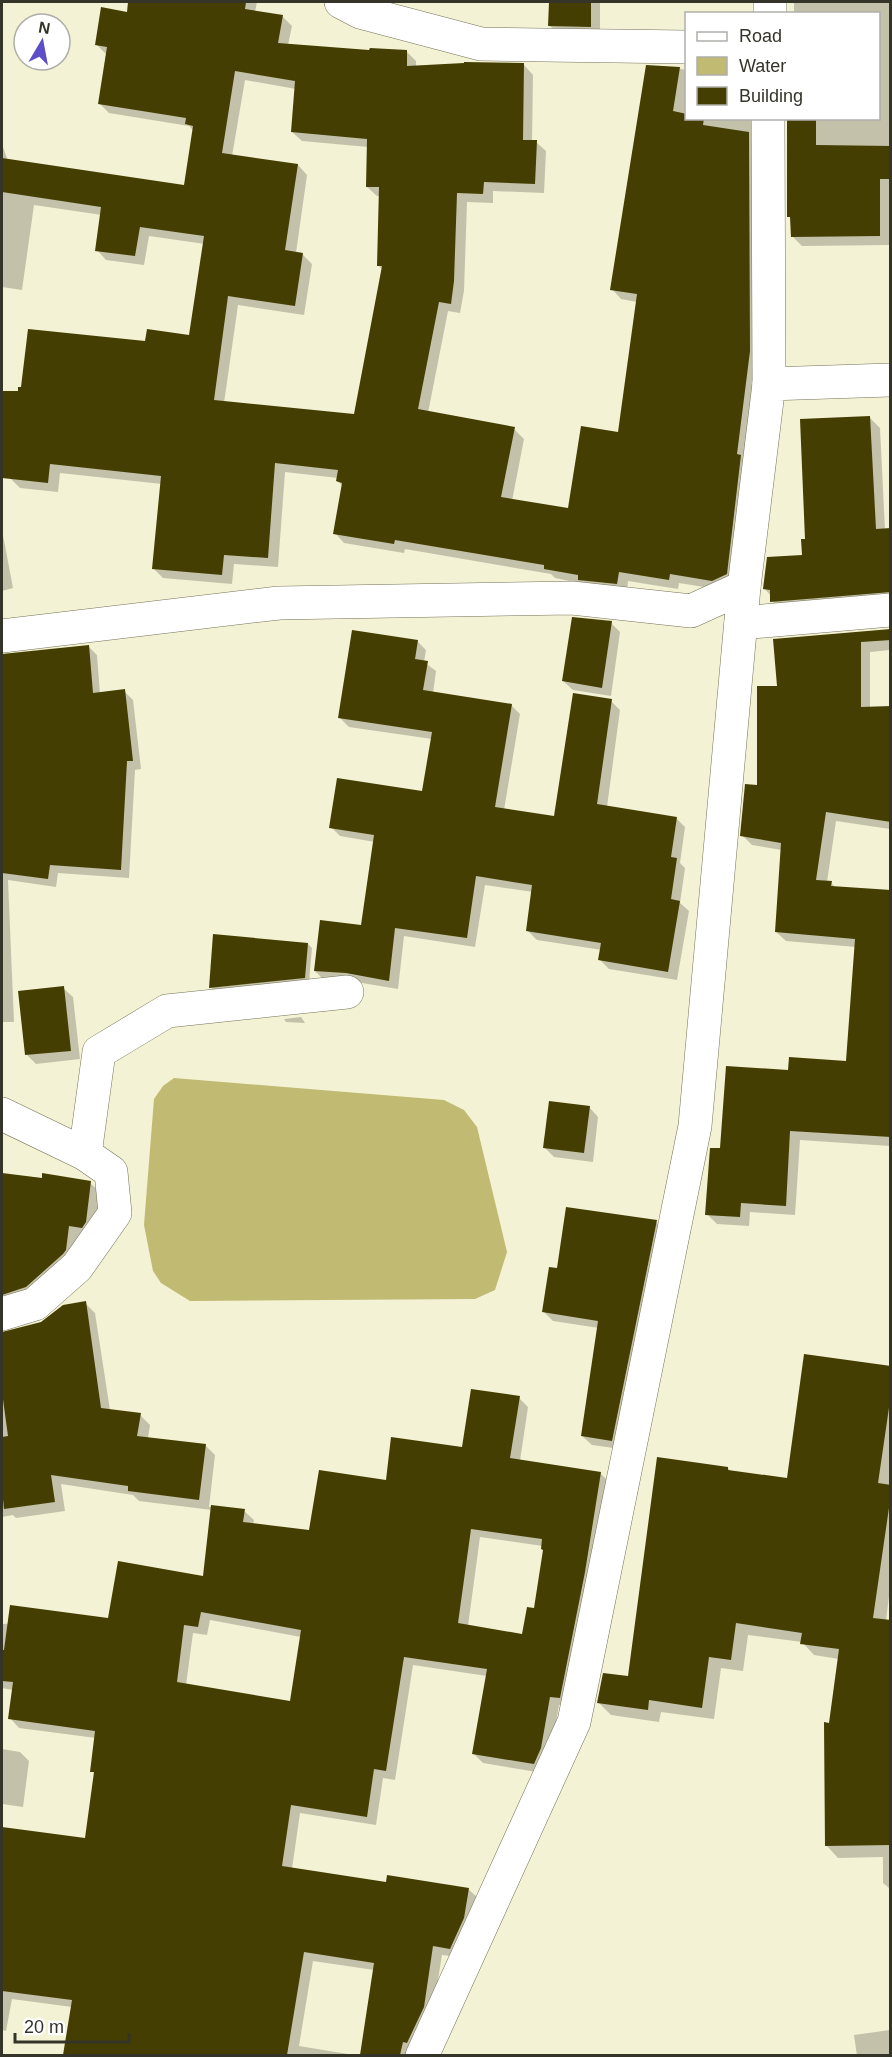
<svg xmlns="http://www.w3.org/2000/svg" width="892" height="2057" font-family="Arial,sans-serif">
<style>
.water{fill:#c1ba73}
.shadow{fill:#0003;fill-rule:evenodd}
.building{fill:#443e02;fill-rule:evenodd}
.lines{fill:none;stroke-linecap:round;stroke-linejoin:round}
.minor-casing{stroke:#757358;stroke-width:34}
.minor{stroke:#fff;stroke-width:33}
</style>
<rect width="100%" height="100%" fill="#f4f2d4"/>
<path class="water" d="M174 1078 444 1100 464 1110 477 1127 507 1252 495 1290 475 1299 190 1301 161 1283 153 1271 144 1225 154 1099 163 1086Z"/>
<g class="shadow">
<path d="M198 2H257L255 12 282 16 292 26 288 45 371 52 406 51 416 61V67L524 65 533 75 532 141 536 142 546 151 544 193 493 191V203L467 202 464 291 460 313 448 311 428 413 514 429 524 439 512 501 569 510 620 434 637 302 621 299 612 289 671 67 686 70V118H761L759 362 736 584 723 590 679 583 678 589 628 581 627 593 555 578 551 574 405 549 404 553 344 543 335 533 343 486 337 481 338 478 285 472 278 567 234 564 232 584 163 578 153 568 162 484 60 473 58 492 20 488 10 478 15 437H2V392H19L147 342 191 337 205 244 149 236 144 265 106 260 97 250 102 215 34 205 22 290 2 287V144L8 161 186 187 194 131 189 126 109 113 99 103 106 54 96 44 193 24ZM245 80 296 89 292 132 302 141 368 147 367 187 377 196H380L378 265 383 270 355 416 224 403 238 305 304 315 312 264 302 254 296 253 307 175 298 165 232 156Z"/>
<path d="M550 2H600V36L559 35 550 26Z"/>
<path d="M794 2H890L889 147H890V245L802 246 792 236 791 219 789 216 788 118H878V14H794Z"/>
<path d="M870 418 880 428 885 530H890V601L782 611 772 601 771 596 764 588 804 556 807 540Z"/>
<path d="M2 530 13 588 2 591Z"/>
<path d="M611 623 620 632 611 696 573 690 563 681Z"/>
<path d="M890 630V650L870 652V709L890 708V829L836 821 827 882 831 883 836 888 890 892V1146L800 1140 795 1215 750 1212 749 1226 717 1224 707 1214 721 1150 790 1072 847 1063 856 947 786 941 776 932 782 850 752 845 742 835 758 787 778 688 775 640Z"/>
<path d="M417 641 426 650 424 662 436 671 433 693 511 705 520 714 504 810 556 818 611 701 620 710 607 807 676 818 685 827 680 863 685 868 680 903 689 911 677 980 609 969 600 960 602 950 537 940 528 931 533 892 485 885 475 947 404 936 398 989 356 982 324 980 315 971 362 926 375 842 340 836 331 827 424 793 432 739 349 727 340 718Z"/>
<path d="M88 646 97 655 100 694 124 691 133 700 141 769 135 770 129 878 58 873 56 887 8 880 14 1022H2V656Z"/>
<path d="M308 944 312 948 309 982 215 991 210 987Z"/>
<path d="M63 988 73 997 80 1059 36 1064 27 1055Z"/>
<path d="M301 1017 305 1023 286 1022 284 1019Z"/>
<path d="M589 1107 598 1117 593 1162 554 1157 544 1147Z"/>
<path d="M2 1174 90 1183 101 1193 96 1232 76 1260 2 1309Z"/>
<path d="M656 1222 665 1231 621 1449 592 1445 582 1436 599 1328 553 1321 544 1312 558 1270Z"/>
<path d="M85 1303 95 1313 110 1410 140 1415 150 1425 148 1438 205 1445 215 1455 209 1507 244 1511 254 1520 253 1525 311 1531 387 1482 464 1448 519 1398 528 1407 520 1461 600 1473 609 1482 569 1706 559 1705 550 1758 543 1773 483 1763 474 1754 487 1676 413 1665 395 1780 383 1778 376 1825 300 1813 292 1869 387 1883 468 1889 478 1898 459 1957 442 1955 432 2017 411 2056H361L374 1970 313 1961 299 2046 360 2056H64L72 2007 12 1999 6 2031 2 2030V1828L86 1839 95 1774 92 1771 96 1738 19 1728 10 1718 13 1690 2 1688V1624L109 1619 204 1578 212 1510 139 1501 133 1495 61 1484 65 1511 16 1518 13 1515 2 1517V1333H8L42 1323ZM480 1537 543 1546 544 1551 535 1609 524 1636 468 1626ZM210 1620 301 1637 291 1703 186 1685 193 1633 207 1635Z"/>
<path d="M890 1368V1588L886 1621 890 1622V2056H857L854 2035 890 2030 889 1888 883 1883V1857L838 1858 826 1845 830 1725 839 1659 814 1655 802 1642 748 1635 743 1671 721 1668 714 1719 661 1712 659 1722 611 1715 599 1703 629 1678 728 1468 731 1472 788 1480Z"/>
<path d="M2 1749 20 1752 29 1761 23 1807 2 1804Z"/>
</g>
<g class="building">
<path d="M128 2H246L245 9 283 15 278 43 369 50 370 48 407 50V66L464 63V62L524 63 523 140H537L535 184 484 182 483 194 457 193 454 281 451 304 439 302 418 409 515 427 501 497 568 508 581 426 618 432 637 294 610 290 646 65 680 67 673 111 687 114V118H704L703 125 749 132 750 351 737 454 741 455 727 574 712 581 670 574 669 580 619 572 617 584 578 580V575L544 569V565L395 540 394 544 333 534 342 483 336 481 338 470 275 463 268 558 224 555 222 575 152 569 161 476 50 464 48 483 2 478V391H18V387H21L28 329 145 341 147 329 189 335 204 236 140 227 135 256 95 251 101 207 2 192V158L184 185 193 126 185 124 186 118 98 104 107 47 95 45 101 7 127 12ZM235 71 295 81 291 132 367 139 366 187H379L377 266H382L354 414 214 400 228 296 295 306 303 253 285 250 298 164 222 153Z"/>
<path d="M549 2H591V27L548 26Z"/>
<path d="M787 118 816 119V145L891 146V179H880V236L791 237 790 217H787Z"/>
<path d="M870 416 876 529 891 528V592L770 602V590L763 589 767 557 802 555 801 539H805L800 419Z"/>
<path d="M572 617 612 621 602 688 562 681Z"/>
<path d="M891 629V640L861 642V707L891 706V822L826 812 816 880 832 881 831 886 891 890V1137L790 1131 786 1206 741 1203 740 1217 705 1215 710 1148H720L726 1066 788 1070 789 1057 846 1061 855 939 775 932 781 843 740 836 745 784 757 785V686H777L773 639Z"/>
<path d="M352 630 418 640 415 659 428 661 423 690 512 704 495 807 554 816 573 693 612 699 597 804 677 817 671 857 677 858 671 899 680 901 668 972 598 960 601 943 526 931 532 885 476 876 467 938 395 928 389 981 346 973 314 971 320 920 361 925 374 835 329 828 337 778 422 791 432 732 338 718Z"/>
<path d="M89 645 93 693 125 689 133 761H127L121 870 50 865 48 879 2 873V654Z"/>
<path d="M213 934 308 943 305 978 209 988Z"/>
<path d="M64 986 71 1051 25 1055 18 991Z"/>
<path d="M549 1101 590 1106 584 1153 543 1148Z"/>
<path d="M2 1173 42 1178V1173L91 1181 86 1222 82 1228 69 1226 66 1250 63 1254 26 1287 2 1295Z"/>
<path d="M566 1207 657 1220 612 1441 581 1436 598 1321 542 1312 549 1267 557 1268Z"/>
<path d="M86 1301 101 1408 141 1413 137 1436 206 1444 199 1500 128 1491V1486L51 1475 55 1502 4 1509 2 1489V1437L8 1436 2 1392V1332L41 1322 63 1305Z"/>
<path d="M804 1354 891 1366V1394L878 1483 891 1485V1494L873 1618 891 1620V1845L825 1846 824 1722 829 1723 839 1649 800 1644 802 1633 736 1623 731 1660 709 1657 702 1708 649 1700 648 1710 597 1703 603 1673 628 1676 657 1457 728 1467V1470L787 1478Z"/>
<path d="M471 1389 520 1396 510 1458 601 1472 585 1572 560 1698 550 1697 541 1748 534 1764 472 1754 487 1669 404 1657 386 1771 374 1769 367 1817 291 1805 282 1866 386 1882 387 1875 469 1888 464 1918 450 1949 433 1946 424 2007 407 2043 403 2042 400 2055H360L374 1963 304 1952 287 2055H63L72 2000 2 1991V1827L85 1838 94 1772H90L95 1731 8 1719 13 1682 2 1681V1650H4L10 1605 108 1618 118 1561 203 1576 211 1505 245 1509 243 1522 309 1530 319 1470 386 1480 391 1437 462 1447ZM471 1529 542 1539 541 1549 543 1550 534 1608 527 1607 522 1634 458 1623ZM201 1612 301 1630 290 1701 177 1682 184 1625 198 1627Z"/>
</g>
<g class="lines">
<defs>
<g id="minor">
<path d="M341 2 360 12 481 44 686 47"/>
<path d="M770 14V2"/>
<path d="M768 118 769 384"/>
<path d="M741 623 890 610"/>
<path d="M2 636 279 603 572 598 691 611 744 587 769 384 890 380"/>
<path d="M2 1114 85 1154 111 1172 115 1213 77 1267 35 1304 2 1314"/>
<path d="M85 1154 99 1052 167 1011 347 992"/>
<path d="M422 2056 574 1722 695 1126 744 587"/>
</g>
</defs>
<use href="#minor" class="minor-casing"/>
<use href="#minor" class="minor"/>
</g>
<rect width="892" height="2057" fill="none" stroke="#353429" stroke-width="6"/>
<rect x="685" y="12" width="195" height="108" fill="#ffffff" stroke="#aeaea9" stroke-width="1.5"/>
<rect x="697" y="32" width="30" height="9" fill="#ffffff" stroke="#aeaea9" stroke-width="1.5"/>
<text x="739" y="42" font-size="18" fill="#353429">Road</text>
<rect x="697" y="57" width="30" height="18" fill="#c1ba73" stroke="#aeaea9" stroke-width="1.5"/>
<text x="739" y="72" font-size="18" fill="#353429">Water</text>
<rect x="697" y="87" width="30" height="18" fill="#443e02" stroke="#aeaea9" stroke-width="1.5"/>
<text x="739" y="102" font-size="18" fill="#353429">Building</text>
<g transform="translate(42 42) rotate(10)"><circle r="28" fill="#ffffff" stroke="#aeaea9" stroke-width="1.5"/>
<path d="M0-4.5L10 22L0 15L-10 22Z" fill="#5c4ec6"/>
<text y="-9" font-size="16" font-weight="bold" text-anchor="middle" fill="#353429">N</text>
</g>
<path d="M15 2033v9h114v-9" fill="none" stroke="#353429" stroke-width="3"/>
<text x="24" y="2033" font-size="18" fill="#353429" stroke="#ffffff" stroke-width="4.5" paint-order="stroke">20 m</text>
</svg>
